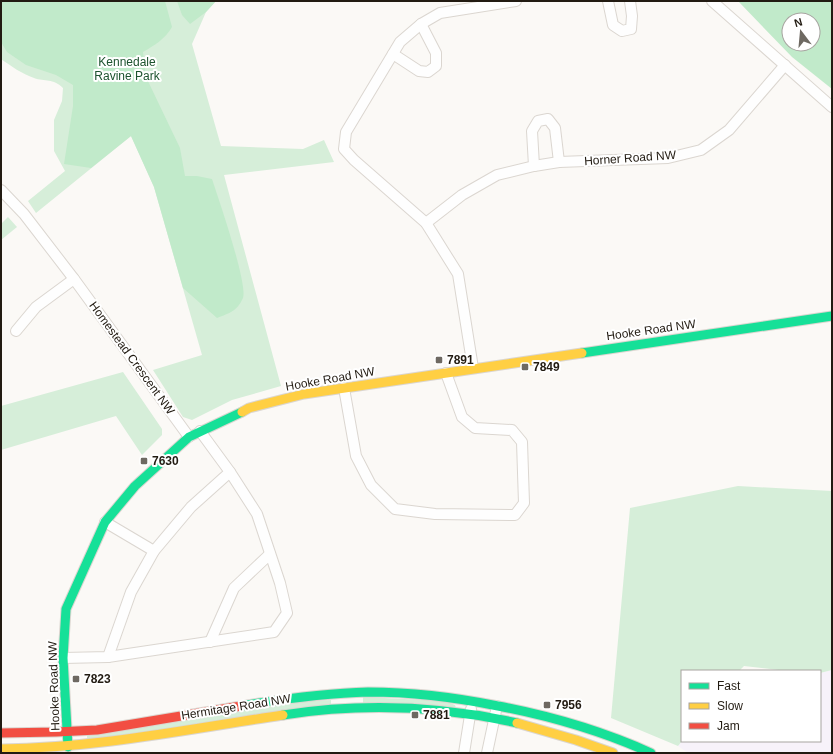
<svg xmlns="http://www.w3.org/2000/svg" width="833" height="754" font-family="Helvetica,sans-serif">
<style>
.education{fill:#f7f2fa}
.green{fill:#d6eed9}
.forest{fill:#c1eaca;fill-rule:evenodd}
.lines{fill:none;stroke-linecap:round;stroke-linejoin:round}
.street-casing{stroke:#dbd6d0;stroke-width:12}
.fast-casing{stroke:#dbd6d0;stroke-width:11}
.slow-casing{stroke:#dbd6d0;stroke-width:11}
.jam-casing{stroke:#dbd6d0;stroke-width:11}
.street{stroke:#fefefe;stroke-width:10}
.fast{stroke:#16e098;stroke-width:9}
.slow{stroke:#ffcf43;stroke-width:9}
.jam{stroke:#f24e42;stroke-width:9}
.poi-dot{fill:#6e6962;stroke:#fff;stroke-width:1.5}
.labels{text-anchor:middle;stroke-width:4;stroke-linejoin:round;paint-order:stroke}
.park-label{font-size:12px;fill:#1d532f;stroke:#fff}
.street-label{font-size:12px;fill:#221b12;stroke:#fff}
.poi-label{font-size:12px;font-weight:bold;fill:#221b12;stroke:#fff;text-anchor:start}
</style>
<rect width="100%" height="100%" fill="#fbf9f6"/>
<path class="education" d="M832 670V753H688L678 746 682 741H820V673Z"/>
<g class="green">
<path d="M1 1H216L206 12 192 44 221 146 303 149 324 140 334 162 224 175 281 386 232 400 192 420 183 417 153 370 202 355 154 187 131 136 36 213 28 201 65 171 54 151V120L62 101 63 88C53 78 45 82 34 78 22 74 11 66 1 59Z"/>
<path d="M8 217 17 227 1 240V224Z"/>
<path d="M123 372 162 429V435L142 455 116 416 1 450V406Z"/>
<path d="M738 486 832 491V670L820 673V671H787L744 666 739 671H682V741L678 746 611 718 630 508Z"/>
<path d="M363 697 445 701 455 705 456 708 363 703Z"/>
<path d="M331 700V704L135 735 87 739V735L307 701Z"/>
</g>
<g class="forest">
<path d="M1 1H165L172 27C165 39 155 45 143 52L146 77 180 148 185 176H197L212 179C218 197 248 284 243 298 237 311 230 313 217 318L183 288 154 187 131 136 91 168 64 164 73 106V85L56 75 26 65 7 52 1 42Z"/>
<path d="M177 1H216L206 12 190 24 182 15Z"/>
<path d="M738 1H832V89L792 57ZM789 20H813V44H789Z"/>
</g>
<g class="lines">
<defs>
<g id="street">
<path d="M608 1 613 25 622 31 631 29 632 16 630 1"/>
<path d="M712 1 832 107"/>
<path d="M393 54 419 71 428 72 436 66V53L421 24"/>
<path d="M534 166 532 131 538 121 548 119 555 128 559 162"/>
<path d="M1 190 24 214 74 279 189 437"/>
<path d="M426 223 462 195 497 175 534 166 559 162 668 158 701 150 729 130 785 65"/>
<path d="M16 331 36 307 74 279"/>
<path d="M473 368 458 274 426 223 354 160 344 149 346 132 400 42 421 24 440 13 516 1"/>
<path d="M344 388 356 456 371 485 395 509 435 514 515 515 524 503 522 442 512 430 475 428 462 417 446 373"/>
<path d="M105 522 154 551"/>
<path d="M210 642 234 588 270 554"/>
<path d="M108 657 131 592 154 551 191 507 230 472"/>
<path d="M63 658 108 657 274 632 287 613 280 583 257 514 230 472 200 431"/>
<path d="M464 753 471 709"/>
<path d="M487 753 497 706"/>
</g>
<g id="fast">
<path d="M582 353 832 316"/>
<path d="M241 706C283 699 325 693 368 692 412 692 454 697 498 706 551 716 602 731 651 753"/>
<path d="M283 715C361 703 441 706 517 723"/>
<path d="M68 747 63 658 66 609 105 522 135 486 189 437 242 412"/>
</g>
<g id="slow">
<path d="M242 412 249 408 304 394 582 353"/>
<path d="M517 723 576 740 613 753"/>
<path d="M1 749C97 748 189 729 283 715"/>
</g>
<path id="jam" d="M1 733 56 732 97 730 241 706"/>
</defs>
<use href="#street" class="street-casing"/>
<use href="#fast" class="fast-casing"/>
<use href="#slow" class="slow-casing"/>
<use href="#jam" class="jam-casing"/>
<use href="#street" class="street"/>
<use href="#fast" class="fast"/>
<use href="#slow" class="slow"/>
<use href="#jam" class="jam"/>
</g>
<g class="poi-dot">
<rect x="435" y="356" width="8" height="8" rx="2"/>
<rect x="521" y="363" width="8" height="8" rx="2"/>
<rect x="140" y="457" width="8" height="8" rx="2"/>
<rect x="72" y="675" width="8" height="8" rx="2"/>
<rect x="543" y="701" width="8" height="8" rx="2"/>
<rect x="411" y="711" width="8" height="8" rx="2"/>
</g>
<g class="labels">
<g class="park-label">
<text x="127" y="66">Kennedale<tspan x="127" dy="14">Ravine Park</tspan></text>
</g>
<g class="street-label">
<text transform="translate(630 158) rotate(-4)" y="4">Horner Road NW</text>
<text transform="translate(651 330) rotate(-8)" y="4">Hooke Road NW</text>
<text transform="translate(132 358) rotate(54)" y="4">Homestead Crescent NW</text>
<text transform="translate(330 379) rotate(-10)" y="4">Hooke Road NW</text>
<text transform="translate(54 686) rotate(-92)" y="4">Hooke Road NW</text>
<text transform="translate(236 707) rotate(-9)" y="4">Hermitage Road NW</text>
</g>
<g class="poi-label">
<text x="447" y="364">7891</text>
<text x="533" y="371">7849</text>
<text x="152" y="465">7630</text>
<text x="84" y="683">7823</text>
<text x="555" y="709">7956</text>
<text x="423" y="719">7881</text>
</g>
</g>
<rect width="833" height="754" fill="none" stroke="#221b12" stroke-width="4"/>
<rect x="681" y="670" width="140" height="72" fill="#ffffff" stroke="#a7a4a0"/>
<rect x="689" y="683" width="20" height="6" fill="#16e098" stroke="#a7a4a0"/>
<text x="717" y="690" font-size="12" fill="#221b12">Fast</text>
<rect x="689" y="703" width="20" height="6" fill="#ffcf43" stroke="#a7a4a0"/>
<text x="717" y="710" font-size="12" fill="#221b12">Slow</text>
<rect x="689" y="723" width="20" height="6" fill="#f24e42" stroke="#a7a4a0"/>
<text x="717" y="730" font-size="12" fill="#221b12">Jam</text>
<g transform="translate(801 32) rotate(344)"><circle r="19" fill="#ffffff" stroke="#a7a4a0"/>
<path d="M0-3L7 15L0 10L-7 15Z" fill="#6e6962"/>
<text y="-6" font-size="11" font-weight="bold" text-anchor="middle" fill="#221b12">N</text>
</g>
</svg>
